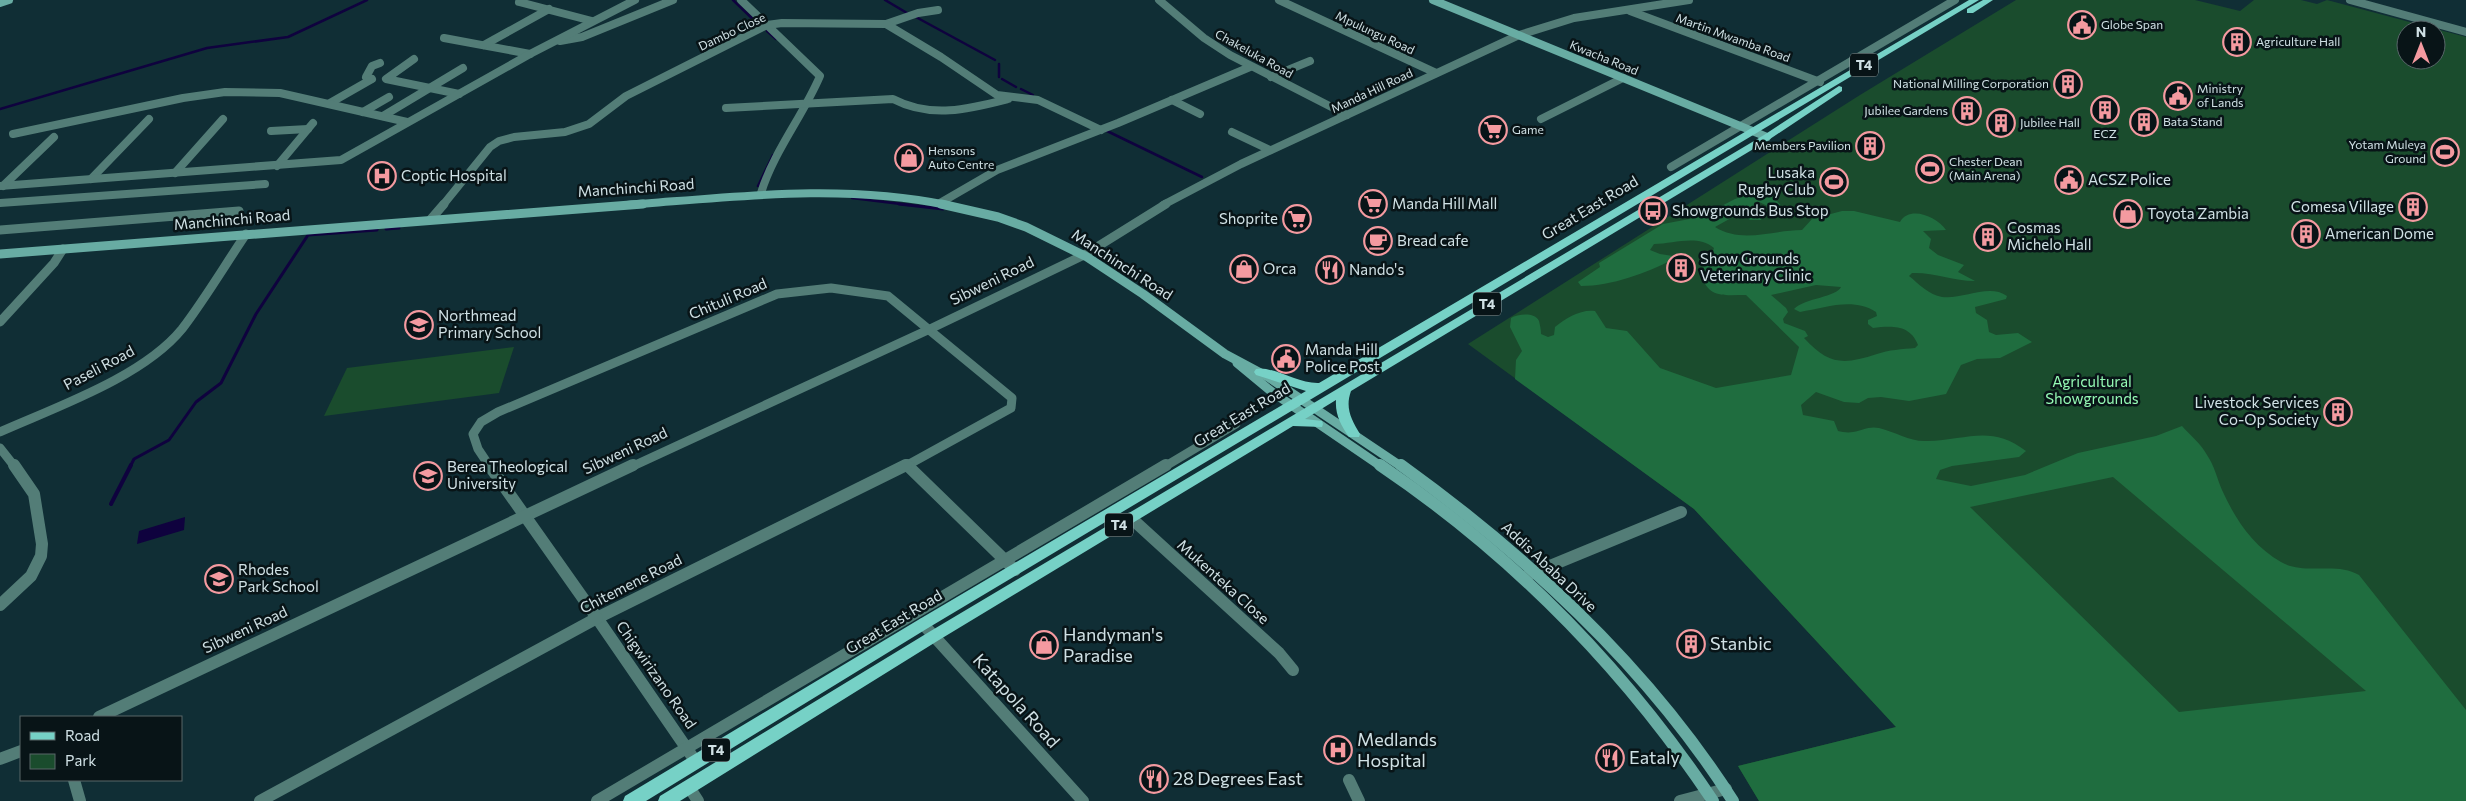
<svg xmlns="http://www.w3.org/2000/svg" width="2466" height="801" font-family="Commissioner,sans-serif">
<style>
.green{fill:#1a4c2d;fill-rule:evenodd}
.forest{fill:#1f6d3f;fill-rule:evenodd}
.water{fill:#0f023e}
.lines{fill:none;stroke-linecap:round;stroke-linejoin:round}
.stream-far2{stroke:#0f023e;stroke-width:2.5}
.stream-far1{stroke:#0f023e;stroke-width:3}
.stream{stroke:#0f023e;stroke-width:4}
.street-far2{stroke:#537d77;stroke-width:8}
.street-far1{stroke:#537d77;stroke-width:9}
.street{stroke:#537d77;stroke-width:12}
.secondary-far2{stroke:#68aca3;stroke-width:8}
.secondary-far1{stroke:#68aca3;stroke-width:9}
.secondary{stroke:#68aca3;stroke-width:12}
.primary{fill:#76d1c6;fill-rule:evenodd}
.labels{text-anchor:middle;stroke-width:5;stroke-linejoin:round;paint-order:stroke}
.far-poi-label{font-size:12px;fill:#d0e1e5;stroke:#081417;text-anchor:start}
.far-street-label{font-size:12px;fill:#d0e1e5;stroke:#081417}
.shield{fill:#081417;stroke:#94a4a7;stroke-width:1}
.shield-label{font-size:14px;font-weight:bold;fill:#d0e1e5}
.poi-label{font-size:15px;fill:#d0e1e5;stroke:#081417;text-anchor:start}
.street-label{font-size:15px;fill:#d0e1e5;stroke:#081417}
.park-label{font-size:15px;fill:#95fab5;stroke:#081417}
.near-poi-label{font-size:18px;fill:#d0e1e5;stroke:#081417;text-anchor:start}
.near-street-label{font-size:18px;fill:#d0e1e5;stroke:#081417}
</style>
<rect width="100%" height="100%" fill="#102e35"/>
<g class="green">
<path d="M2016 0H2195L2240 11 2254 0H2301L2317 4 2327 0 2466 37V801H1759L1738 766 1896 727 1694 509 1468 344 1860 95ZM2406 30H2436V60H2406Z"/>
<path d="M514 347 499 393 324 416 347 368Z"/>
</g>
<path class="forest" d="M1767 188 1773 190 1772 195 1783 208 1774 209 1759 202 1753 207 1762 217 1761 220H1750L1740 213 1715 227C1742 244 1773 230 1802 230L1812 219 1842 211H1854L1900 222C1910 205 1937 217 1946 230L1923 231 1931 239 1929 248 1938 255 1964 265 1958 272 1975 281C1953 281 1933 272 1912 273L1909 276C1919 284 1929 295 1942 297 1962 300 1989 283 2007 296L2006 299 1975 307 1976 313 1987 320 1989 332 1996 335 2018 333 2032 342 2000 358 1977 359 1961 365 1946 394 1909 401 1881 397 1868 398 1859 403 1844 402 1816 392 1801 405 1803 415 1834 421 1838 431C1842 432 1848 433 1853 432 1863 430 1869 426 1879 428 1896 432 1910 442 1927 441 1967 440 1991 424 2026 451L2019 457 1952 466 1940 470 1936 479 1971 486 2025 475 2078 453 2156 436 2182 426C2190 435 2201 444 2207 455 2214 465 2217 478 2222 490 2235 519 2253 546 2281 562 2305 576 2336 561 2359 575L2466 710V801H1759L1738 766 1896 727 1694 509 1515 379 1516 360 1522 351 1510 327 1511 318C1518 314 1535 312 1539 321 1540 325 1541 330 1541 334L1548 337 1554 335 1555 327C1566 318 1581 309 1595 311L1606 328 1627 331 1660 368 1716 388 1791 375 1799 347 1746 295C1724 295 1708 299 1701 274L1704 268 1698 261 1713 251 1714 248C1697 234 1674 244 1654 244L1650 250 1660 254 1673 256 1674 259C1646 273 1612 286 1581 286L1578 282 1600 267 1599 263 1663 224 1700 217 1735 199ZM1816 285 1841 287C1837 297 1805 298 1794 309L1800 312C1825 308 1853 297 1876 312L1877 316 1868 320V324L1873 328C1891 326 1910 324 1918 345L1915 348C1903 349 1888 350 1877 354 1843 365 1829 365 1804 338L1808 336 1805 331 1784 323 1783 319 1788 312 1786 308 1771 295ZM2113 477 2366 691 2179 712 1970 507Z"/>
<path class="water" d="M185 517 184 530 137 544 139 531Z"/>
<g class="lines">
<g class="stream-far2">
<path d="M733 0 760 26"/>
<path d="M885 0 907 13"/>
<path d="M914 16 995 60"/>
<path d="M767 31 776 39"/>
<path d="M999 64V77"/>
<path d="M1002 79 1016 87"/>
<path d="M1021 89 1033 95"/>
<path d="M0 109 207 48 288 37 367 0"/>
<path d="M1107 131 1202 177"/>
<path d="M758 186 773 155"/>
<path d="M852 198 909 205"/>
</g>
<g class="stream-far1">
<path d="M899 204 943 209"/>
<path d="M386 229 399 228"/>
<path d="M130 467 134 459 169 440 196 402 221 383 256 314 308 235 377 230"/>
</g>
<path class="stream" d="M111 504 131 465"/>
<g class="street-far2">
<path d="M741 0 820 76C803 116 774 151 761 193"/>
<path d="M1159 0 1204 38 1230 55 1347 115"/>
<path d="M1279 0 1436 73"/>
<path d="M2350 0 2466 32"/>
<path d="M519 2 592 21"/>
<path d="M1630 11 1820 82"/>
<path d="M886 24 918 13 938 10"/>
<path d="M444 38 530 54"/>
<path d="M560 41 582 37 673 0"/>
<path d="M484 45 549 9"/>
<path d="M414 59 386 79 459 94"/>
<path d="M1271 77 1310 61"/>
<path d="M371 79 366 77 372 66 380 63"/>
<path d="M1172 100 1200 114"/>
<path d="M330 103 372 79"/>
<path d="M726 108 893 99C931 119 969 109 1008 99"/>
<path d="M363 112 389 97"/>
<path d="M383 116 463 68"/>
<path d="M1541 119 1623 78"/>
<path d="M271 131 308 129"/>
<path d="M1232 132 1270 150"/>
<path d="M13 134 183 98 225 92 280 93 407 122"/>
<path d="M277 166 313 123"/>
<path d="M1671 167 1955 0"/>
<path d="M175 173 223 119"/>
<path d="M91 179 149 119"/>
<path d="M0 186 341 160 530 54 635 0"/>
<path d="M3 186 54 137"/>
<path d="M0 203 265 184"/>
<path d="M940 203 997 170 1118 123 1250 67"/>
<path d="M443 205 490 147 499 141 514 137 565 132 589 124 626 96 767 25 782 23 886 24 941 57 997 95 1038 100 1101 130"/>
<path d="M1163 205 1241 164 1519 35 1574 18 1689 0"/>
</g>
<g class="street-far1">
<path d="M431 219 444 204"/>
<path d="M0 230 239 211"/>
<path d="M0 322 54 263 63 249"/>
<path d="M0 432C56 407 143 377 182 329 205 299 225 265 246 234"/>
<path d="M0 448 15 467"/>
<path d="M907 465 909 467"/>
<path d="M490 467 478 449 473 434 481 422 498 412 777 294 831 288 888 296 1012 398 1011 408 904 467"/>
<path d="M631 467 930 329 1084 255 1166 204"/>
<path d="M1164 467 1236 424"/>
</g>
<g class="street">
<path d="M489 465 597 618"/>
<path d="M907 465 1015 570"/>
<path d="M1131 518 1279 653 1293 670"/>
<path d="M1528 575 1681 512"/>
<path d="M0 605 31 576 41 556 42 544 34 494 14 465"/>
<path d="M597 618 696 762"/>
<path d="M597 618 906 465"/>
<path d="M923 624 1083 801"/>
<path d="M99 717 633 465"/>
<path d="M0 759 21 751"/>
<path d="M74 780 80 801"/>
<path d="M1349 780 1359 801"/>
<path d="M689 787 698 801"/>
<path d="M260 801 597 618"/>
<path d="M597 801 1166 465"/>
<path d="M1680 801 1726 789"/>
</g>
<g class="secondary-far2">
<path d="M1433 0 1767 137"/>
<path d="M0 3 9 0"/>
<path d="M627 205C734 197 841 183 947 205"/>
</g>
<g class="secondary-far1">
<path d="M941 204 998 217 1026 227 1087 257 1143 294 1225 354 1268 377 1402 467"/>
<path d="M0 254 643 204"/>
<path d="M1237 363 1272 392 1382 467"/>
</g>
<g class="secondary">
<path d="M1380 465C1513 555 1624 668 1713 801"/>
<path d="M1401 465C1527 556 1649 669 1733 801"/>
</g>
<g class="primary">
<path d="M1969 0H1979L928 628 646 801H623L625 796 918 620 1306 391 1256 375 1254 372 1256 369C1271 365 1298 384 1319 383Z"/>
<path d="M1983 0H1993L1973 13H1967V9Z"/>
<path d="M1839 86 1842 87V91L1770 139 1351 391C1345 408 1351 419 1360 434L1359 437H1349C1341 425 1335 415 1336 400L1305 419 1322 421 1323 424 1322 427 1293 426 939 640 680 801H658L660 796 929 632 1764 135Z"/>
</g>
</g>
<defs>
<symbol id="civic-ring" viewBox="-11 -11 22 22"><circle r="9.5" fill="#081417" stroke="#f49aa0" stroke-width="1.5"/><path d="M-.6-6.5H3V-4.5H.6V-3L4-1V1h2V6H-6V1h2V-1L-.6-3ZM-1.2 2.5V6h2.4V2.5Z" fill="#f49aa0"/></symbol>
<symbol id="building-ring" viewBox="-11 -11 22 22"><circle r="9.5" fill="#081417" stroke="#f49aa0" stroke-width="1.5"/><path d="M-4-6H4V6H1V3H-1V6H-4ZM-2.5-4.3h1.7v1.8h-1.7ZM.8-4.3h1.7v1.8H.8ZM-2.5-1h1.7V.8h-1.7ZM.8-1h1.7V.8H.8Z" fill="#f49aa0"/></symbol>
<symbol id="supermarket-ring" viewBox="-11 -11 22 22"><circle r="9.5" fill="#081417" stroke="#f49aa0" stroke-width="1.5"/><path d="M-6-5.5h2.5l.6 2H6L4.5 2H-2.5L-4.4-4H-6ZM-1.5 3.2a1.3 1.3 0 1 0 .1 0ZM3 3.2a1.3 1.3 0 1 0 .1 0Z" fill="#f49aa0"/></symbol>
<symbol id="stadium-ring" viewBox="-11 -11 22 22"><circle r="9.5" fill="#081417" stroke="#f49aa0" stroke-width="1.5"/><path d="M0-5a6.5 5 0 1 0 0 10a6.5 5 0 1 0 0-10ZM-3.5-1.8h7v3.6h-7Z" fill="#f49aa0"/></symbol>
<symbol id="shop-ring" viewBox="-11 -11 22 22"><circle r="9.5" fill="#081417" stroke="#f49aa0" stroke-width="1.5"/><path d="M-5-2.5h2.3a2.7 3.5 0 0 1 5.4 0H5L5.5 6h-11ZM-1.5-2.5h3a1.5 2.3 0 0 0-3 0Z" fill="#f49aa0"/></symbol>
<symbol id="hospital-ring" viewBox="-11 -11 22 22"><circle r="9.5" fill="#081417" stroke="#f49aa0" stroke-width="1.5"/><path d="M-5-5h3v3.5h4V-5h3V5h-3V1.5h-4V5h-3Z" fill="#f49aa0"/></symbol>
<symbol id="bus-ring" viewBox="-11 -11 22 22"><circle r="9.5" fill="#081417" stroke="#f49aa0" stroke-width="1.5"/><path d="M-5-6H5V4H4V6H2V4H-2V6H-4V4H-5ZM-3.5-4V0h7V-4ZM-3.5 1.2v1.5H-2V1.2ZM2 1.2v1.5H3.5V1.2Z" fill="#f49aa0"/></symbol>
<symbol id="cafe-ring" viewBox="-11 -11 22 22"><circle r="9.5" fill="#081417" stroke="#f49aa0" stroke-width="1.5"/><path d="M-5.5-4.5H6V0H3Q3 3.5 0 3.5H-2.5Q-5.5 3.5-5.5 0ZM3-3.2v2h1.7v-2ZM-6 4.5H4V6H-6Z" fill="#f49aa0"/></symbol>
<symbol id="restaurant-ring" viewBox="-11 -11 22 22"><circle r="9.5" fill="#081417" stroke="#f49aa0" stroke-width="1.5"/><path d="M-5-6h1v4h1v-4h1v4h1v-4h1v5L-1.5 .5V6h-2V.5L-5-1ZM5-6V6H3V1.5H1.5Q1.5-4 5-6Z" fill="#f49aa0"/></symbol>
<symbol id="school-ring" viewBox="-11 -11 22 22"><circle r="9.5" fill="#081417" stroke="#f49aa0" stroke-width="1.5"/><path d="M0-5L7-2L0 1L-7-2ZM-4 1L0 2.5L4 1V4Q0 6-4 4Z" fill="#f49aa0"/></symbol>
<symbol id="university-ring" viewBox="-11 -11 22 22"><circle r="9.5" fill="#081417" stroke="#f49aa0" stroke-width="1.5"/><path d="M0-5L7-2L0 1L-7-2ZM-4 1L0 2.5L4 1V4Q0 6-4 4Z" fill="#f49aa0"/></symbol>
</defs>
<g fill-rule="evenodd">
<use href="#civic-ring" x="2066" y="9" width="32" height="32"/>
<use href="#building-ring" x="2221" y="26" width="32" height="32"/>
<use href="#building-ring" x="2052" y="68" width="32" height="32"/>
<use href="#civic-ring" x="2162" y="80" width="32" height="32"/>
<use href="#building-ring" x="2089" y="94" width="32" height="32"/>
<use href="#building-ring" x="1951" y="95" width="32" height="32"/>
<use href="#building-ring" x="2128" y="106" width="32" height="32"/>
<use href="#building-ring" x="1985" y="107" width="32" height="32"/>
<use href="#supermarket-ring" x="1477" y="114" width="32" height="32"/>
<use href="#building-ring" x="1854" y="130" width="32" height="32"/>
<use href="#stadium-ring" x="2429" y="136" width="32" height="32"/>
<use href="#shop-ring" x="893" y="142" width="32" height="32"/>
<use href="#stadium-ring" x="1914" y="153" width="32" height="32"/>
<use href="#hospital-ring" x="366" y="160" width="32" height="32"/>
<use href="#civic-ring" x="2053" y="164" width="32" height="32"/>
<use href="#stadium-ring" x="1818" y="166" width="32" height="32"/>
<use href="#supermarket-ring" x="1357" y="188" width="32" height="32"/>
<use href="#building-ring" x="2397" y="191" width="32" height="32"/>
<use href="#bus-ring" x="1637" y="195" width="32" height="32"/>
<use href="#shop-ring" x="2112" y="198" width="32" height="32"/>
<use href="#supermarket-ring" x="1281" y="203" width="32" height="32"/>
<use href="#building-ring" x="2290" y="218" width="32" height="32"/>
<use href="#building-ring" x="1972" y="221" width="32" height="32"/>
<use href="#cafe-ring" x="1362" y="225" width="32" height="32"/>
<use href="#building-ring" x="1665" y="252" width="32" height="32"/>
<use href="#shop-ring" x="1228" y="253" width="32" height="32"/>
<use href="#restaurant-ring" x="1314" y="254" width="32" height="32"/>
<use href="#school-ring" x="403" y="309" width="32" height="32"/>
<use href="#civic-ring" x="1270" y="343" width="32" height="32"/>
<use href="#building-ring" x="2322" y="396" width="32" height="32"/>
<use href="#university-ring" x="412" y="460" width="32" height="32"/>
<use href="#school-ring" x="203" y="563" width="32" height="32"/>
<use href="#building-ring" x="1675" y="628" width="32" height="32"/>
<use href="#shop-ring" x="1028" y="629" width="32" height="32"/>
<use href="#hospital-ring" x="1322" y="734" width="32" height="32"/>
<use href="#restaurant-ring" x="1594" y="742" width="32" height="32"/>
<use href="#restaurant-ring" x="1138" y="763" width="32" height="32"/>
</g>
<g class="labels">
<g class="far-poi-label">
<text x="2101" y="29">Globe Span</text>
<text x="2256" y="46">Agriculture Hall</text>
<text x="2049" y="88" text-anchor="end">National Milling Corporation</text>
<text x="2197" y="93">Ministry<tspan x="2197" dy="14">of Lands</tspan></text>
<text x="1948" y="115" text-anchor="end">Jubilee Gardens</text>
<text x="2163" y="126">Bata Stand</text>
<text x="2020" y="127">Jubilee Hall</text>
<text x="1512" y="134">Game</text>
<text x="2105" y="138" text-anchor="middle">ECZ</text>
<text x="2426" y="149" text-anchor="end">Yotam Muleya<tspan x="2426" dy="14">Ground</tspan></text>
<text x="1851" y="150" text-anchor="end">Members Pavilion</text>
<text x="928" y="155">Hensons<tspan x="928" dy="14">Auto Centre</tspan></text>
<text x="1949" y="166">Chester Dean<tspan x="1949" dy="14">(Main Arena)</tspan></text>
</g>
<g class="far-street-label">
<text transform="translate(732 32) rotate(-25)" y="4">Dambo Close</text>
<text transform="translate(1375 33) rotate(25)" y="4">Mpulungu Road</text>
<text transform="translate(1733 38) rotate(20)" y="4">Martin Mwamba Road</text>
<text transform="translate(1254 54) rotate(29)" y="4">Chakeluka Road</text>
<text transform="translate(1604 58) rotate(22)" y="4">Kwacha Road</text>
<text transform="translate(1372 91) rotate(-25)" y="4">Manda Hill Road</text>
</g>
<g class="shield">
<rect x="1850" y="53.5" width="28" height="23" rx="4"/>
<rect x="1473" y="292.5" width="28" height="23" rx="4"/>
<rect x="1105" y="513.5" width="28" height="23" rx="4"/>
<rect x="702" y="738.5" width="28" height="23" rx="4"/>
</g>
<g class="shield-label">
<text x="1864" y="70">T4</text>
<text x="1487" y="309">T4</text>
<text x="1119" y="530">T4</text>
<text x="716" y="755">T4</text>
</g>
<g class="poi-label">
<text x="1815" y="178" text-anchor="end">Lusaka<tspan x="1815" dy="17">Rugby Club</tspan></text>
<text x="401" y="181">Coptic Hospital</text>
<text x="2088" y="185">ACSZ Police</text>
<text x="1392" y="209">Manda Hill Mall</text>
<text x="2394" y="212" text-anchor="end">Comesa Village</text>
<text x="1672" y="216">Showgrounds Bus Stop</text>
<text x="2147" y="219">Toyota Zambia</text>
<text x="1278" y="224" text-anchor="end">Shoprite</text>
<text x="2007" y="233">Cosmas<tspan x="2007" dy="17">Michelo Hall</tspan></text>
<text x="2325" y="239">American Dome</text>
<text x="1397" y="246">Bread cafe</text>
<text x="1700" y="264">Show Grounds<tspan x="1700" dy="17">Veterinary Clinic</tspan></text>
<text x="1263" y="274">Orca</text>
<text x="1349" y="275">Nando's</text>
<text x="438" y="321">Northmead<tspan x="438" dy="17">Primary School</tspan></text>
<text x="1305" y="355">Manda Hill<tspan x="1305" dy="17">Police Post</tspan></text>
<text x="2319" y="408" text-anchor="end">Livestock Services<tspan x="2319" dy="17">Co-Op Society</tspan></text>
<text x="447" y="472">Berea Theological<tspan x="447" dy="17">University</tspan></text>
<text x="238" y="575">Rhodes<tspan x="238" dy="17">Park School</tspan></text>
</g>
<g class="street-label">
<text transform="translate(636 188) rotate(-4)" y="5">Manchinchi Road</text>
<text transform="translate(1590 208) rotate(-31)" y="5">Great East Road</text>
<text transform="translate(232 220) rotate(-5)" y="5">Manchinchi Road</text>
<text transform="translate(1122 265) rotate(33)" y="5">Manchinchi Road</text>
<text transform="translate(992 281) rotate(-26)" y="5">Sibweni Road</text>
<text transform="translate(728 299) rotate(-23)" y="5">Chituli Road</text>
<text transform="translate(99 368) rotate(-28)" y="5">Paseli Road</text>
<text transform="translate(1242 415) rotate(-31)" y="5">Great East Road</text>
<text transform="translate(625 451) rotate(-25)" y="5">Sibweni Road</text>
<text transform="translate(1549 567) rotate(43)" y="5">Addis Ababa Drive</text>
<text transform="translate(1223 582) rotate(42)" y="5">Mukenteka Close</text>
<text transform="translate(631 584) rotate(-27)" y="5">Chitemene Road</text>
<text transform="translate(894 622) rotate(-31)" y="5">Great East Road</text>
<text transform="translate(245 630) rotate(-25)" y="5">Sibweni Road</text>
<text transform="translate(656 675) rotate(55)" y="5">Chigwirizano Road</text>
</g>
<g class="park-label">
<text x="2092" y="387">Agricultural<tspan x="2092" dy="17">Showgrounds</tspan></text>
</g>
<g class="near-poi-label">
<text x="1063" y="641">Handyman's<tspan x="1063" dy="21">Paradise</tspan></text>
<text x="1710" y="650">Stanbic</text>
<text x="1357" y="746">Medlands<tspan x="1357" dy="21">Hospital</tspan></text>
<text x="1629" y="764">Eataly</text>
<text x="1173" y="785">28 Degrees East</text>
</g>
<g class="near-street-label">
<text transform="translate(1016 701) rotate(48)" y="6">Katapola Road</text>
</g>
</g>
<rect x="20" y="716" width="162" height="65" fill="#081417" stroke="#586669"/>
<rect x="30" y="732" width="25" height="8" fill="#76d1c6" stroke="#586669"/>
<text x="65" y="741" font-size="15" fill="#d0e1e5">Road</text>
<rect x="30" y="754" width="25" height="15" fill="#1a4c2d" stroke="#586669"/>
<text x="65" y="766" font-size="15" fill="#d0e1e5">Park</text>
<g transform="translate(2421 45)"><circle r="24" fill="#081417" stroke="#586669"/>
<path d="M0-4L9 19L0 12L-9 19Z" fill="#f49aa0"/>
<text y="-8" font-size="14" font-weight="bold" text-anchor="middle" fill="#d0e1e5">N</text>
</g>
</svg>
